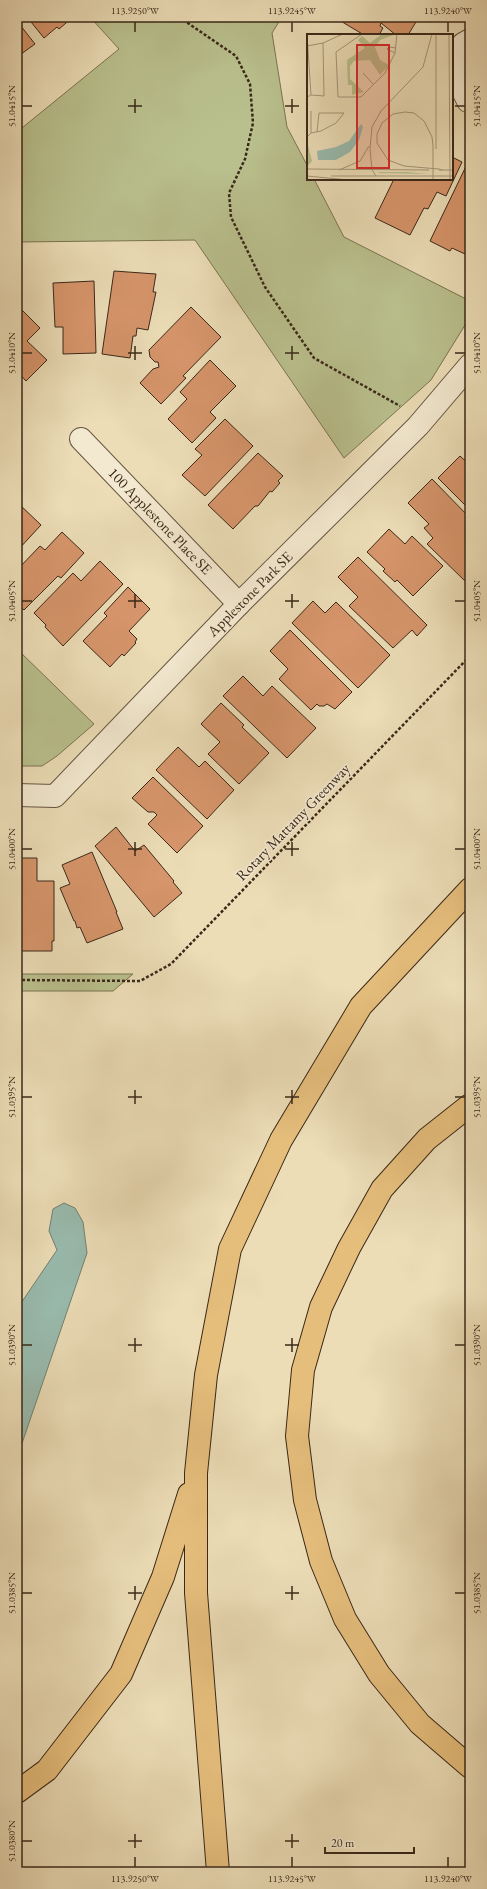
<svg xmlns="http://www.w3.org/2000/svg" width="487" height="1889" font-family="'EB Garamond',serif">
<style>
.green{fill:#b9c08d;stroke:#7a7453}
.water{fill:#99bcaf;stroke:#738173}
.building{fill:#d7956b;stroke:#3a2819}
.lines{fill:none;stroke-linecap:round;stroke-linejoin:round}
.street-casing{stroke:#665540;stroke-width:24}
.highway-casing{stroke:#3a2819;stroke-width:24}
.path{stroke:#3a2819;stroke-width:2.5;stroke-dasharray:3 2;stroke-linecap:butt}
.street{stroke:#f3e9d0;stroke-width:22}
.highway{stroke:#e6be7c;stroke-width:22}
.ticks{fill:none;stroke:#3a2819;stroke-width:1.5}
.labels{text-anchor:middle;stroke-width:3;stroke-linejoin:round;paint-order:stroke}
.street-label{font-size:15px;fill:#3a2819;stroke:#f3e9d0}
.inset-road{fill:none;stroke:#a59578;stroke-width:1}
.view{fill:#d62828;fill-opacity:0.15;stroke:#d62828;stroke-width:2}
.inset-edge{fill:none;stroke:#3a2819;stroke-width:2}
.neatline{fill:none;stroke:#3a2819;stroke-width:1.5}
.ticks-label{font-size:10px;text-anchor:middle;fill:#3a2819}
</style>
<rect width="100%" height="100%" fill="#ecddb7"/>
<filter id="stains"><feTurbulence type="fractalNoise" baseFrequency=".005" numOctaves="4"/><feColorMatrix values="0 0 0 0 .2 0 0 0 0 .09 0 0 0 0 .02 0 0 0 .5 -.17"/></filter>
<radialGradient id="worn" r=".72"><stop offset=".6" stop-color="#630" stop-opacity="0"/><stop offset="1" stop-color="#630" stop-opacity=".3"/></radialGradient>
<g class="green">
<path d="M90 17H282L272 33 287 127 308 167V179H314L344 237 470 301V317L431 380 344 458 195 240 17 242V132L119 49Z"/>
<path d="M17 649 94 724 57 756 42 766H17Z"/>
<path d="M17 974H133L113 991H17Z"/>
</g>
<path class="water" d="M64 1203 75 1208 83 1222 87 1253 17 1458V1309L57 1250 49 1231 53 1209Z"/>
<g class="building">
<path d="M27 17H73L59 29 57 27 44 38Z"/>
<path d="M334 17H419L408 35H396L381 23 380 26 383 28 379 35H364Z"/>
<path d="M17 21 35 44 17 57Z"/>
<path d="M452 157 462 162 446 196 437 192 428 209 424 208 410 235 375 218 394 179H452Z"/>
<path d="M470 158V251L467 249 465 254 452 248 450 251 430 241Z"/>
<path d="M114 271 156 274 153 292H156L148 330 137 328 136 336H133L130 358 102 354Z"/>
<path d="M94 281 96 353 63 354V327H55L53 283Z"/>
<path d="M17 305 40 328 27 341 47 360 26 381 17 371Z"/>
<path d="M191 307 221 337 183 376 186 378 161 404 140 383 153 369 159 367 158 362H155L150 357 149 350Z"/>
<path d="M210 360 236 386 210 412 216 418 192 443 168 419 187 399 180 392Z"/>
<path d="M225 419 253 446 205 496 182 475 202 455 195 449Z"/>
<path d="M258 453 283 476 278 481 280 483 272 492 270 491 258 506H255L233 529 208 505Z"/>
<path d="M460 456 470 465V510L438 478Z"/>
<path d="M432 479 470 518V577L466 582 427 544 433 538 424 528 429 524 408 503Z"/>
<path d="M19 504 41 525 17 551V507Z"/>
<path d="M389 529 405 544 412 536 443 566 413 596 397 580 395 582 383 571 385 569 367 552Z"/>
<path d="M62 532 84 553 61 578 58 576 24 610 17 604V570L40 546 45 550Z"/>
<path d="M358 557 427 625 417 636 412 630 393 648 349 606 358 597 338 577Z"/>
<path d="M100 561 123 584 63 646 45 627 46 625 34 613 73 573 81 581Z"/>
<path d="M128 587 150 609 129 631 137 639 135 642 136 643 124 656 122 654 110 667 83 641 107 616 104 613Z"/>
<path d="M313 601 325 613 336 602 390 655 358 688 292 623Z"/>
<path d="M290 630 352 692 335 709 327 704 324 706H319L317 704 311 710 279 679 288 669 270 651Z"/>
<path d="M243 676 263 696 272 686 316 728 287 758 223 696Z"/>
<path d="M221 703 244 725 242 727 269 753 239 784 208 754 220 742 201 724Z"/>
<path d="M178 747 199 767 205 761 234 790 207 819 156 770Z"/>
<path d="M153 777 203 826 177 853 148 824 157 815 154 812H148L132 798Z"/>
<path d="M116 827 135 851 144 845 174 881 173 882 182 893 154 917 95 846Z"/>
<path d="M92 852 117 912H116L123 929 87 943 80 927 77 928 75 921H74L60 888 70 884 62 865Z"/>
<path d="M17 858H37V881H54V941H52V951H17Z"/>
</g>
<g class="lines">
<defs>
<g id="street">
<path d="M470 40 463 44 454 73 468 101H470"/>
<path d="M81 439 239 604"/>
<path d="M17 795 55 796 239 604 418 426 470 365"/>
</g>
<g id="highway">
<path d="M470 1105 427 1139 382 1189 349 1248 321 1307 303 1370 297 1436 305 1500 321 1561 345 1619 379 1674 420 1724 470 1767"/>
<path d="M17 1792 47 1770 121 1674 163 1577 189 1494"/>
<path d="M218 1872 196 1593V1473L206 1375 230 1249 281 1140 361 1006 470 889"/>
</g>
</defs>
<use href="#street" class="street-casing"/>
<use href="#highway" class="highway-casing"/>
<g class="path">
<path d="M179 17 236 56 250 84 253 123 245 159 229 193 231 217 265 287 314 358 400 406"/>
<path d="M17 980 140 981 171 964 470 656"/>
</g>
<use href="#street" class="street"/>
<use href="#highway" class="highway"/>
</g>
<path class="ticks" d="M135 22V32M292 22V32M448 22V32M135 99V113M292 99V113M22 106H32M128 106H142M285 106H299M455 106H465M135 346V360M292 346V360M22 353H32M128 353H142M285 353H299M455 353H465M135 594V608M292 594V608M22 601H32M128 601H142M285 601H299M455 601H465M135 842V856M292 842V856M22 849H32M128 849H142M285 849H299M455 849H465M135 1090V1104M292 1090V1104M22 1097H32M128 1097H142M285 1097H299M455 1097H465M135 1338V1352M292 1338V1352M22 1345H32M128 1345H142M285 1345H299M455 1345H465M135 1586V1600M292 1586V1600M22 1593H32M128 1593H142M285 1593H299M455 1593H465M135 1834V1848M292 1834V1848M22 1841H32M128 1841H142M285 1841H299M135 1857V1867M292 1857V1867M448 1857V1867"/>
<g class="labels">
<g class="street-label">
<text transform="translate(160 521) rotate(46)" y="5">100 Applestone Place SE</text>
<text transform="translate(250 594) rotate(-45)" y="5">Applestone Park SE</text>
<text transform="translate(293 822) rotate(-46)" y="5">Rotary Mattamy Greenway</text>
</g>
</g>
<g transform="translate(307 34)">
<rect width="146" height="146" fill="#ecddb7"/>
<path d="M75 0H89L73 6 68 13 73 26 82 31 73 41 63 26 47 27 43 32V45L57 58 45 61V51H41L40 26 58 14 51 6 55 2 63 9ZM0 107 5 127 0 133ZM100 138 121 140 71 139 72 138Z" fill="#b9c08d"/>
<path d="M54 90 56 93 52 106 43 118 29 126H11L10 117 29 113 42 107Z" fill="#99bcaf"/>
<path class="inset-road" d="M55 0 29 18 31 63H54L78 39 88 19 90 0M142 0 143 146M0 12 16 9 36 0M88 19 80 15 82 13 89 14M56 39 66 50M4 61 17 62 16 9M0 63 4 61 0 0M4 77V99M10 98 12 79H37M0 103 4 99 14 97 29 89 37 79M129 115V0M0 135 122 136M32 136 53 127 62 112M132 136H146M0 142 42 146M24 142H146M69 142 65 136 63 115 65 93 74 77 116 33 125 0M126 146V112L125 103 117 87 107 79 98 78 86 80 75 89 70 100V109L81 126 97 132 120 134 132 135 135 136"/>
<path class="view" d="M50 11H82V134H50Z"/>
<rect width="146" height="146" class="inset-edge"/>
</g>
<rect width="487" height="1889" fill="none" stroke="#ecddb7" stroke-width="44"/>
<path d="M325 1847v6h89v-6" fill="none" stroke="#3a2819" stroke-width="2"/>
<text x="331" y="1847" font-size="12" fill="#3a2819" stroke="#f3e9d0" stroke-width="3" paint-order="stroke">20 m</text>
<rect x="22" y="22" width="443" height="1845" class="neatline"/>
<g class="ticks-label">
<text x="135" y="14">113.9250°W</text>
<text x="292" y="14">113.9245°W</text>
<text x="448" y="14">113.9240°W</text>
<text transform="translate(11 106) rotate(-90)" y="4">51.0415°N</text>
<text transform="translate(476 106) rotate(-90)" y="4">51.0415°N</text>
<text transform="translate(11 353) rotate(-90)" y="4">51.0410°N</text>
<text transform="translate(476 353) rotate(-90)" y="4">51.0410°N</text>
<text transform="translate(11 601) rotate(-90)" y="4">51.0405°N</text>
<text transform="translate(476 601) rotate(-90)" y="4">51.0405°N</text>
<text transform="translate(11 849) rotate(-90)" y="4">51.0400°N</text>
<text transform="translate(476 849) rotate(-90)" y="4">51.0400°N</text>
<text transform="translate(11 1097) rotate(-90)" y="4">51.0395°N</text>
<text transform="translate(476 1097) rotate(-90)" y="4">51.0395°N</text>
<text transform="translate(11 1345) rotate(-90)" y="4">51.0390°N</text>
<text transform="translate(476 1345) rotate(-90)" y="4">51.0390°N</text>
<text transform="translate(11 1593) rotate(-90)" y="4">51.0385°N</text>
<text transform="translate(476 1593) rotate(-90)" y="4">51.0385°N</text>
<text transform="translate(11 1841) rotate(-90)" y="4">51.0380°N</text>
<text x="135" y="1882">113.9250°W</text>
<text x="292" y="1882">113.9245°W</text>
<text x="448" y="1882">113.9240°W</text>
</g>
<rect width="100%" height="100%" filter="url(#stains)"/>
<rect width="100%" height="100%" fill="url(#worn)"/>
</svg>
